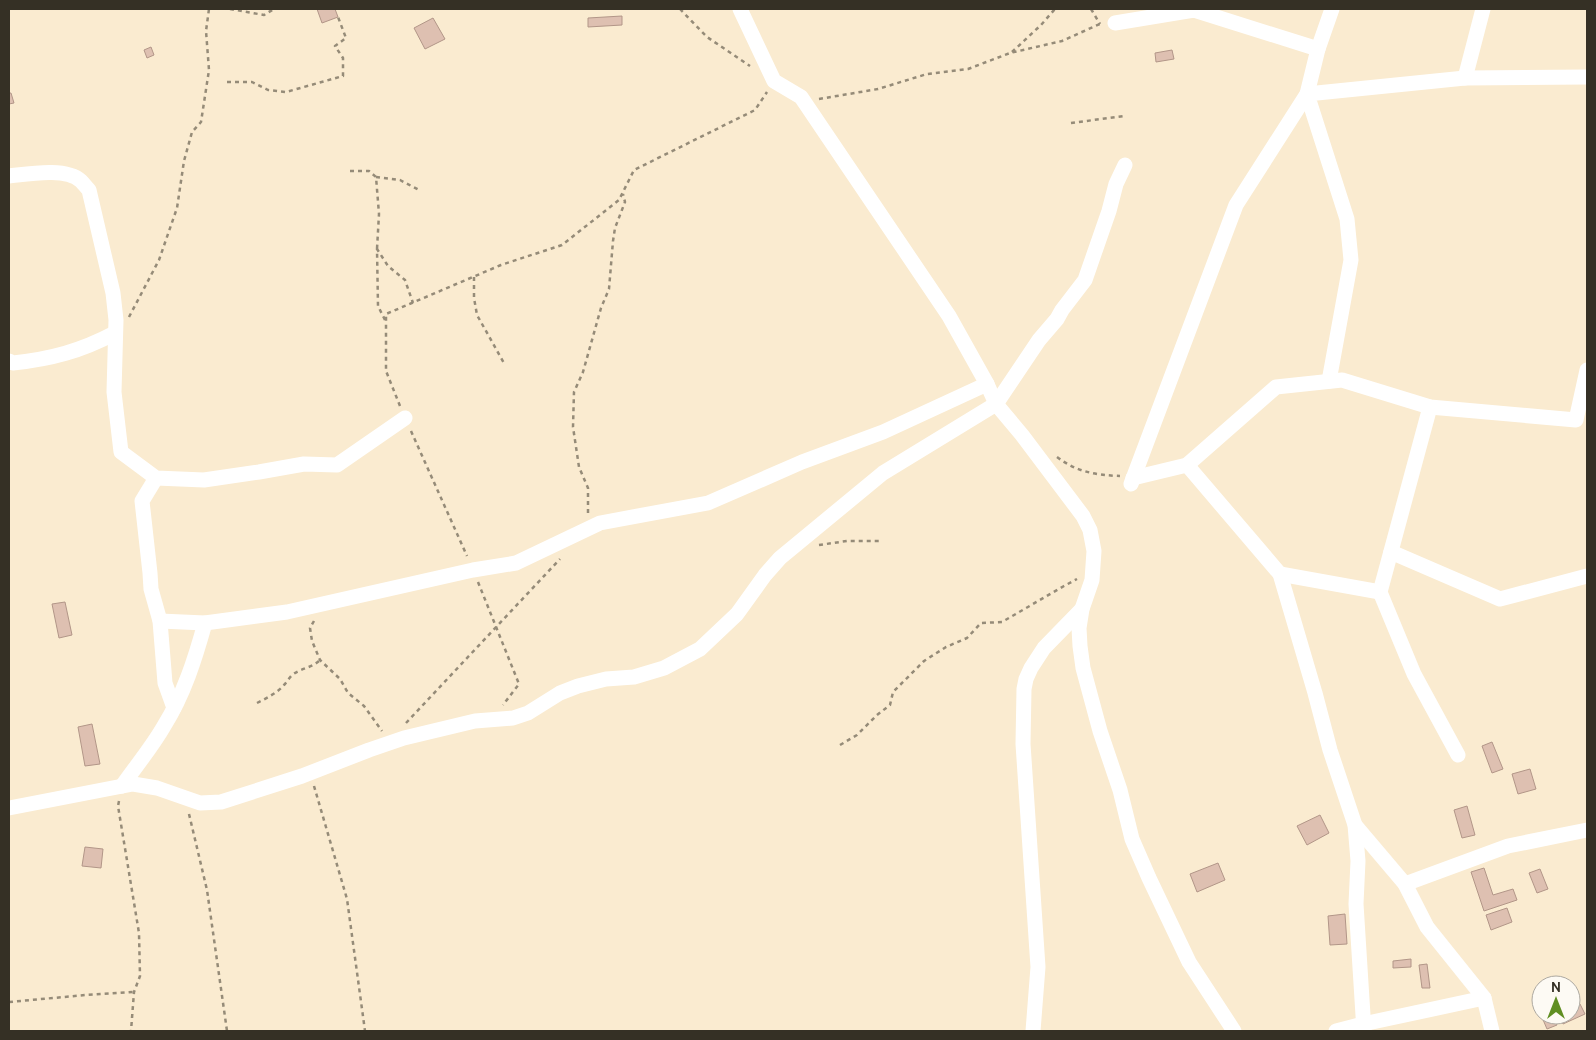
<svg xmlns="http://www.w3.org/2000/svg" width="1596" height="1040" font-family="Cabin,sans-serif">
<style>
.building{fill:#dec0b1;stroke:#b29688}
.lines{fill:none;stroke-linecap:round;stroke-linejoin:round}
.path{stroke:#958b78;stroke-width:2.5;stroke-dasharray:4 4;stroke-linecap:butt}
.minor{stroke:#fff;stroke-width:15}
</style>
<rect width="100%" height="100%" fill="#faebd0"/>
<g class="building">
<path d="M317 9H335L338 17 322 23Z"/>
<path d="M622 16V25L588 27V18Z"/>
<path d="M433 18 445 39 425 49 414 28Z"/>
<path d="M151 47 154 55 147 58 144 50Z"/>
<path d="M1172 50 1174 59 1156 62 1155 53Z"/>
<path d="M9 93H11L14 103 9 104Z"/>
<path d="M65 602 72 635 59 638 52 604Z"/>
<path d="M92 724 100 764 85 766 78 727Z"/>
<path d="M1492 742 1503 769 1492 773 1482 746Z"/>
<path d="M1530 769 1536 789 1518 794 1512 774Z"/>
<path d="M1467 806 1475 835 1462 838 1454 810Z"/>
<path d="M1320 815 1329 833 1307 845 1297 826Z"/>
<path d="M85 847 103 849 101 868 82 866Z"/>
<path d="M1218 863 1225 880 1197 892 1190 874Z"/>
<path d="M1484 868 1493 895 1513 889 1517 900 1484 911 1471 872Z"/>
<path d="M1540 869 1548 889 1537 893 1529 873Z"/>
<path d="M1507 908 1512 922 1491 930 1486 915Z"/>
<path d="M1345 914 1347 944 1330 945 1328 916Z"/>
<path d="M1411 959V967L1393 968V961Z"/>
<path d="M1427 964 1430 988H1422L1419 965Z"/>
<path d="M1580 1004 1585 1014 1563 1024 1559 1015H1571V1008Z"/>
<path d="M1541 1015H1553L1557 1025 1547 1029Z"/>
</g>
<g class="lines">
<g class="path">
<path d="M230 9 264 15 274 9"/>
<path d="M680 9 707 37 750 66"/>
<path d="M1091 9 1100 24"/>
<path d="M1012 52 1041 25 1055 9"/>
<path d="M227 82H252L268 90 286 92 343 76V58L335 46 346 38 338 17"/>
<path d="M819 99 878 89 927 74 968 69 1010 53 1062 41 1102 23"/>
<path d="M1071 123 1124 116"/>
<path d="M350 171H369L376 177 379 214 377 249"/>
<path d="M376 177 400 180 419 190"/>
<path d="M474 277V298L477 315 505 365"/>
<path d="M129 317 159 260 177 208 184 161 192 132 201 122 209 70 206 31 209 9"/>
<path d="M385 320 378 306 377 249 388 266 405 280 413 303"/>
<path d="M400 406 386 371V314L501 265 562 245 619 200 634 170 755 110 767 92"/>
<path d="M411 431 467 556"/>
<path d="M1057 457C1077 472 1095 475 1120 476"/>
<path d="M588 513V488L579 467 573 427 574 392 583 372 601 308 609 289 613 241 615 228 625 202 623 194"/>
<path d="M819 545 847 541H880"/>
<path d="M478 582 519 684 503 705"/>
<path d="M314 621 310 628 312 641 320 660 340 679 348 693 364 706 382 731"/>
<path d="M257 703C267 698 277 693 284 685 287 682 289 678 292 675 301 668 312 668 320 660"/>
<path d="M406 723 560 559"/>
<path d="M840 745 857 735 877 715 890 705 893 692 924 661 946 647 967 638 981 623 1002 622 1064 586 1077 579"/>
<path d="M314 786 347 899 365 1031"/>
<path d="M119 801 118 806 139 933 140 976 134 992 131 1031"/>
<path d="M189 814 207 890 227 1031"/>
<path d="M9 1002 86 995 134 992"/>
</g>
<g class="minor">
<path d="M740 9 774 81 801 97 949 316 987 384 996 404 1022 435 1083 516 1090 530 1094 551 1092 580 1082 609 1079 628 1080 646 1083 668 1100 731 1120 790 1132 839 1149 878 1189 962 1234 1031"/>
<path d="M1115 23 1194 10 1318 49"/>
<path d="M1465 78 1483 9"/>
<path d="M9 176C28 174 66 167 81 181 84 184 86 187 89 190L113 293 116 320 114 392 121 452 156 478 204 480 259 472 304 464 337 465 405 418"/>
<path d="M9 361 13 363C51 359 81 351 115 333"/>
<path d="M1329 381 1351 260 1347 219 1307 94 1465 78 1587 77"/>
<path d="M1430 407 1380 592 1414 674 1458 755"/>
<path d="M1187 465 1280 574 1315 693 1330 750 1355 825 1358 861 1356 904 1364 1031"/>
<path d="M156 478 142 501 150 573 151 589 160 621 165 683 174 708"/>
<path d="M1133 478 1187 465 1276 387 1342 380 1430 407 1576 420 1587 370"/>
<path d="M1131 484 1236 205 1307 94 1318 49 1332 9"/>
<path d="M1391 552 1500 599 1587 576"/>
<path d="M1280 574 1380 592"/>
<path d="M160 621 205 623 287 612 473 570 516 563 600 523 708 503 802 462 883 432 987 384"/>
<path d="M122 786C136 766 152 747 164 726 184 694 195 659 205 623"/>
<path d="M9 808 133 784 157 788 200 803 221 802 302 776 369 750 404 738 475 721 513 718 528 713 560 693 578 686 606 679 634 677 664 668 700 649 737 614 765 575 780 558 883 473 996 404 1039 340 1057 319 1062 310 1085 280 1109 211 1116 184 1125 165"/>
<path d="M1355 825 1405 884 1427 927 1484 998 1492 1031"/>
<path d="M1405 884 1508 846 1587 830"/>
<path d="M1033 1031 1038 967 1023 744 1024 689 1026 679 1031 668 1044 648 1082 609"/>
<path d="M1336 1031 1363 1024 1484 998"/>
</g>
</g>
<rect width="1596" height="1040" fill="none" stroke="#353025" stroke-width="20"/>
<g transform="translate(1556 1000)"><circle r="24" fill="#fdfaf4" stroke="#ada9a1"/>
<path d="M0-4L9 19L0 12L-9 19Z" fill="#608e22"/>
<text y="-8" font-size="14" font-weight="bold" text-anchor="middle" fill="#353025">N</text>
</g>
</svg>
